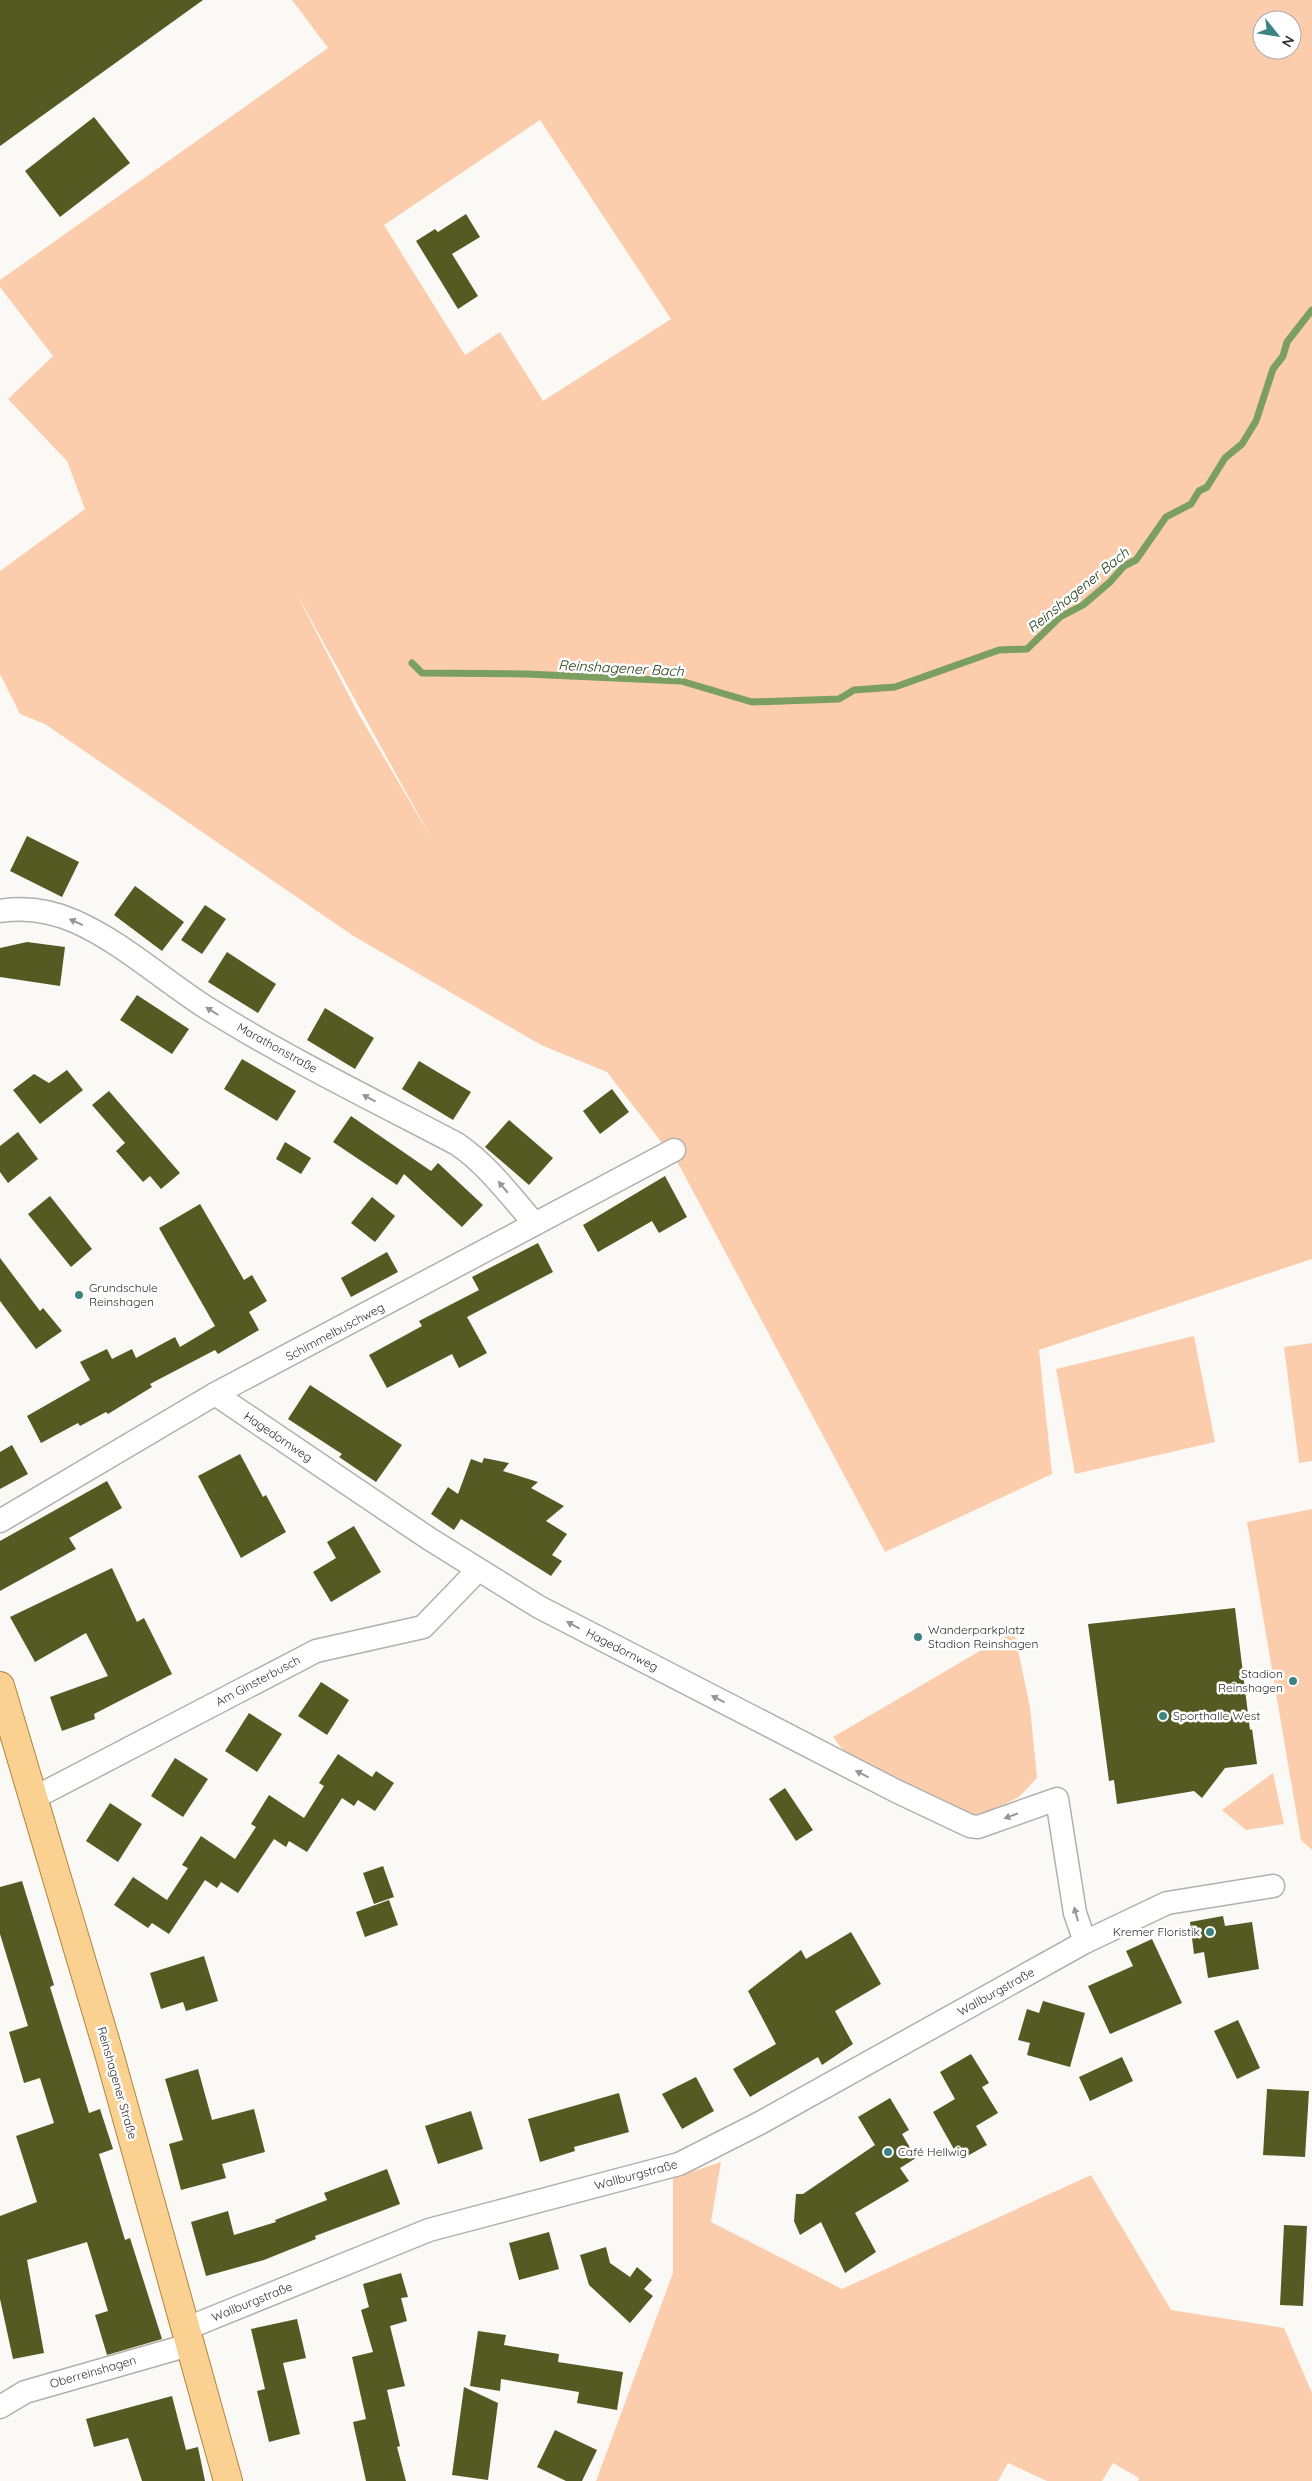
<svg xmlns="http://www.w3.org/2000/svg" width="1312" height="2481" font-family="Quicksand,sans-serif">
<style>
.green{fill:#fccdac;fill-rule:evenodd}
.lines{fill:none;stroke-linecap:round;stroke-linejoin:round}
.stream{stroke:#7a9f61;stroke-width:7}
.building{fill:#545a22}
.minor-casing{stroke:#b1b0ac;stroke-width:25}
.major-casing{stroke:#b1843d;stroke-width:30}
.minor{stroke:#fff;stroke-width:22}
.major{stroke:#fad190;stroke-width:28}
.oneway{fill:#979696}
.poi-dot{fill:#3c8481;stroke:#fff;stroke-width:2}
.labels{text-anchor:middle;stroke-width:5;stroke-linejoin:round;paint-order:stroke}
.street-label{font-size:12px;fill:#2f2e2d;stroke:#fff}
.poi-label{font-size:12px;fill:#2f2e2d;stroke:#fff;text-anchor:start}
.water-label{font-size:14px;font-style:italic;fill:#243815;stroke:#fff}
</style>
<rect width="100%" height="100%" fill="#fbf9f5"/>
<g class="green">
<path d="M292 0H1312V1259L1039 1350 1052 1474 885 1552 679 1165 607 1072 541 1045 352 935 45 724 20 714 0 674V571L85 509 67 461 8 399 53 356 0 287V280L328 48ZM1262 20H1292V50H1262ZM540 120 671 319 543 401 500 332 465 355 384 225ZM299 599 300 600 434 843 358 713Z"/>
<path d="M1194 1336 1215 1442 1075 1474 1056 1369Z"/>
<path d="M1312 1343V1461L1299 1463 1284 1347Z"/>
<path d="M1312 1509V1850L1301 1840 1247 1522Z"/>
<path d="M1014 1631 1030 1707 1037 1778 1019 1797 975 1818 846 1754 833 1737Z"/>
<path d="M1273 1773 1284 1824 1246 1830 1222 1810Z"/>
<path d="M721 2162 711 2222 842 2289 1091 2175 1171 2310 1284 2328 1312 2393V2481H1138L1139 2478 1113 2463 1102 2481H1047L1008 2463 998 2481H596L673 2273V2178Z"/>
</g>
<g class="lines">
<path class="stream" d="M412 663 422 673 526 674 681 681 752 702 839 699 854 690 895 687 999 650 1027 649 1060 617 1083 605 1110 582 1124 566 1136 560 1166 517 1191 504 1199 491 1207 487 1225 458 1242 444 1256 421 1273 369 1283 356 1287 342 1312 310"/>
</g>
<g class="building">
<path d="M0 0H203L0 146Z"/>
<path d="M94 117 130 163 60 217 25 171Z"/>
<path d="M466 214 480 237 452 254 478 296 458 309 416 241 435 229 438 232Z"/>
<path d="M27 836 79 862 62 897 10 871Z"/>
<path d="M135 886 184 922 162 951 114 915Z"/>
<path d="M205 905 226 919 202 954 181 940Z"/>
<path d="M27 942 65 947 60 986 0 977V948Z"/>
<path d="M227 952 276 984 258 1013 208 982Z"/>
<path d="M137 995 189 1029 172 1054 120 1020Z"/>
<path d="M325 1008 374 1038 355 1069 307 1040Z"/>
<path d="M242 1059 296 1091 277 1121 224 1089Z"/>
<path d="M419 1061 471 1092 453 1120 402 1089Z"/>
<path d="M67 1070 83 1090 40 1124 13 1090 34 1074 49 1083Z"/>
<path d="M612 1089 629 1112 600 1134 583 1111Z"/>
<path d="M109 1091 180 1173 161 1189 150 1176 143 1182 116 1151 125 1143 92 1105Z"/>
<path d="M351 1116 431 1171 438 1163 483 1205 462 1227 404 1174 397 1185 333 1142Z"/>
<path d="M509 1120 553 1158 529 1185 485 1147Z"/>
<path d="M18 1132 38 1159 8 1183 0 1172V1146Z"/>
<path d="M285 1142 311 1158 301 1174 276 1159Z"/>
<path d="M665 1176 687 1217 659 1233 652 1221 598 1252 583 1225Z"/>
<path d="M50 1196 92 1249 71 1267 28 1214Z"/>
<path d="M372 1197 395 1216 375 1242 351 1223Z"/>
<path d="M200 1204 244 1280 252 1275 267 1301 249 1312 259 1330 218 1354 215 1350 150 1384 152 1387 108 1414 106 1412 80 1426 78 1423 41 1443 27 1416 90 1380 80 1362 107 1349 112 1359 132 1349 136 1358 175 1337 180 1347 215 1326 159 1228Z"/>
<path d="M538 1243 553 1272 467 1317 487 1353 459 1368 452 1354 387 1388 369 1355 422 1326 419 1321 479 1290 472 1277Z"/>
<path d="M387 1252 398 1272 351 1297 341 1278Z"/>
<path d="M0 1258 40 1311 43 1308 62 1331 36 1349 0 1301Z"/>
<path d="M310 1385 402 1445 376 1482 339 1457 342 1454 288 1419Z"/>
<path d="M12 1445 28 1474 0 1489V1452Z"/>
<path d="M240 1454 263 1497 266 1495 286 1532 241 1558 198 1476Z"/>
<path d="M484 1458 509 1463 503 1471 538 1482 531 1488 564 1506 546 1521 567 1534 552 1555 562 1561 551 1576 461 1519 454 1530 431 1514 448 1487 458 1494 471 1459 482 1463Z"/>
<path d="M107 1481 122 1508 69 1538 76 1549 0 1591V1541Z"/>
<path d="M354 1526 381 1572 331 1602 313 1572 336 1558 327 1542Z"/>
<path d="M112 1568 137 1622 144 1618 172 1674 94 1714 95 1719 62 1731 50 1697 108 1676 86 1633 35 1662 10 1617Z"/>
<path d="M1235 1608 1250 1730 1252 1729 1257 1764 1225 1768 1202 1798 1194 1791 1117 1804 1114 1780 1109 1781 1088 1624Z"/>
<path d="M321 1682 349 1700 327 1735 298 1716Z"/>
<path d="M249 1713 282 1734 257 1772 225 1751Z"/>
<path d="M338 1754 372 1777 376 1771 394 1783 375 1811 358 1800 354 1806 342 1798 307 1852 289 1841 286 1847 274 1839 238 1893 221 1882 217 1888 205 1880 169 1934 152 1923 148 1928 114 1905 133 1877 167 1900 188 1868 182 1865 201 1836 235 1859 256 1827 251 1824 269 1795 304 1818 324 1786 319 1783Z"/>
<path d="M175 1758 208 1779 183 1817 151 1796Z"/>
<path d="M785 1788 813 1830 796 1841 769 1799Z"/>
<path d="M110 1803 142 1824 118 1862 86 1841Z"/>
<path d="M383 1866 394 1897 374 1904 363 1873Z"/>
<path d="M22 1881 54 1985 50 1987 89 2113 100 2109 113 2149 99 2154 125 2240 130 2238 162 2339 107 2355 95 2315 108 2311 87 2242 27 2260 44 2353 13 2359 0 2299V2216L37 2202 16 2136 54 2123 40 2078 24 2083 9 2032 28 2026 0 1934V1887Z"/>
<path d="M389 1900 398 1925 365 1937 356 1912Z"/>
<path d="M1223 1916 1225 1926 1252 1922 1259 1969 1208 1978 1204 1952 1194 1954 1190 1922Z"/>
<path d="M851 1932 881 1984 835 2011 853 2044 822 2065 818 2057 750 2097 733 2069 776 2044 748 1991 801 1950 806 1959Z"/>
<path d="M1152 1939 1182 2003 1110 2034 1088 1986 1133 1966 1126 1951Z"/>
<path d="M204 1956 218 2001 186 2011 183 2002 161 2009 150 1973Z"/>
<path d="M1043 2001 1085 2013 1070 2067 1027 2055 1030 2043 1018 2040 1027 2009 1039 2013Z"/>
<path d="M1238 2020 1260 2068 1237 2079 1214 2031Z"/>
<path d="M971 2054 989 2083 982 2087 998 2113 976 2126 987 2145 960 2160 933 2112 955 2099 940 2072Z"/>
<path d="M1122 2057 1133 2081 1090 2101 1079 2077Z"/>
<path d="M198 2069 212 2120 254 2109 265 2152 222 2164 226 2178 181 2190 169 2144 183 2140 165 2079Z"/>
<path d="M696 2077 714 2111 682 2129 662 2094Z"/>
<path d="M1267 2089 1309 2091 1305 2157 1263 2155Z"/>
<path d="M619 2093 629 2132 574 2147 575 2151 540 2162 528 2119Z"/>
<path d="M890 2098 909 2130 902 2134 916 2158 900 2168 909 2181 855 2213 876 2252 845 2273 821 2222 800 2235 794 2221 796 2194H803L875 2145 858 2117Z"/>
<path d="M471 2111 483 2149 438 2164 425 2126Z"/>
<path d="M387 2169 400 2204 315 2236 316 2239 264 2260 206 2276 191 2222 228 2211 234 2235 276 2222 275 2220 327 2200 324 2193Z"/>
<path d="M1284 2225 1307 2226 1303 2306 1280 2305Z"/>
<path d="M549 2232 559 2269 519 2280 509 2243Z"/>
<path d="M606 2247 610 2263 630 2277 637 2267 652 2280 644 2289 653 2296 630 2323 589 2285 580 2255Z"/>
<path d="M401 2273 408 2297 401 2298 407 2321 390 2326 405 2386 387 2390 400 2446 397 2447 406 2481H366L353 2422 366 2419 352 2357 373 2352 361 2310 369 2307 363 2284Z"/>
<path d="M297 2319 306 2358 283 2363 300 2434 269 2442 257 2391 265 2389 251 2329Z"/>
<path d="M478 2331 506 2335 504 2345 559 2354 558 2362 623 2372 617 2410 577 2403 579 2392 501 2379 500 2391 470 2386Z"/>
<path d="M464 2387 498 2403 488 2480 452 2475Z"/>
<path d="M172 2396 186 2450 198 2447 205 2481H142L128 2438 94 2447 86 2419Z"/>
<path d="M555 2430 597 2450 582 2481H566L537 2467Z"/>
</g>
<g class="lines">
<defs>
<g id="minor">
<path d="M0 911C25 907 51 911 74 921 122 942 163 980 207 1008 287 1058 373 1100 457 1144 488 1165 510 1196 535 1224"/>
<path d="M215 1394 428 1538 539 1607 896 1791 970 1826 978 1827 1057 1799 1075 1913 1085 1942"/>
<path d="M0 1521 215 1394 674 1150"/>
<path d="M34 1798 316 1651 423 1627 478 1570"/>
<path d="M185 2329 429 2230 679 2164 760 2123 1085 1942 1167 1903 1273 1886"/>
<path d="M0 2407 25 2392 189 2345"/>
</g>
<path id="major" d="M0 1686 110 2057 228 2481"/>
</defs>
<use href="#minor" class="minor-casing"/>
<use href="#major" class="major-casing"/>
<use href="#minor" class="minor"/>
<use href="#major" class="major"/>
</g>
<defs><path id="oneway-solid" d="M-6-.8H1V-3.2L6.5 0L1 3.2V.8H-6Z" transform="scale(1.25)"/></defs>
<g class="oneway">
<use href="#oneway-solid" transform="translate(76 922) rotate(-156)"/>
<use href="#oneway-solid" transform="translate(212 1011) rotate(-148)"/>
<use href="#oneway-solid" transform="translate(369 1098) rotate(-152)"/>
<use href="#oneway-solid" transform="translate(503 1187) rotate(-130)"/>
<use href="#oneway-solid" transform="translate(573 1625) rotate(-151)"/>
<use href="#oneway-solid" transform="translate(718 1699) rotate(-153)"/>
<use href="#oneway-solid" transform="translate(862 1774) rotate(-153)"/>
<use href="#oneway-solid" transform="translate(1011 1816) rotate(160)"/>
<use href="#oneway-solid" transform="translate(1076 1914) rotate(-105)"/>
</g>
<g class="poi-dot">
<circle cx="79" cy="1295" r="5"/>
<circle cx="918" cy="1637" r="5"/>
<circle cx="1293" cy="1681" r="5"/>
<circle cx="1163" cy="1716" r="5"/>
<circle cx="1210" cy="1932" r="5"/>
<circle cx="888" cy="2152" r="5"/>
</g>
<g class="labels">
<g class="street-label">
<text transform="translate(277 1048) rotate(29)" y="4">Marathonstraße</text>
<text transform="translate(335 1332) rotate(-28)" y="4">Schimmelbuschweg</text>
<text transform="translate(278 1437) rotate(34)" y="4">Hagedornweg</text>
<text transform="translate(622 1650) rotate(27)" y="4">Hagedornweg</text>
<text transform="translate(258 1681) rotate(-28)" y="4">Am Ginsterbusch</text>
<text transform="translate(996 1992) rotate(-29)" y="4">Wallburgstraße</text>
<text transform="translate(117 2083) rotate(74)" y="4">Reinshagener Straße</text>
<text transform="translate(636 2175) rotate(-15)" y="4">Wallburgstraße</text>
<text transform="translate(252 2302) rotate(-22)" y="4">Wallburgstraße</text>
<text transform="translate(93 2372) rotate(-16)" y="4">Oberreinshagen</text>
</g>
<g class="poi-label">
<text x="89" y="1292">Grundschule<tspan x="89" dy="14">Reinshagen</tspan></text>
<text x="928" y="1634">Wanderparkplatz<tspan x="928" dy="14">Stadion Reinshagen</tspan></text>
<text x="1283" y="1678" text-anchor="end">Stadion<tspan x="1283" dy="14">Reinshagen</tspan></text>
<text x="1173" y="1720">Sporthalle West</text>
<text x="1200" y="1936" text-anchor="end">Kremer Floristik</text>
<text x="898" y="2156">Café Hellwig</text>
</g>
<g class="water-label">
<text transform="translate(1078 590) rotate(-39)" y="5">Reinshagener Bach</text>
<text transform="translate(621 668) rotate(3)" y="5">Reinshagener Bach</text>
</g>
</g>
<g transform="translate(1277 35) rotate(120)"><circle r="24" fill="#ffffff" stroke="#acabab"/>
<path d="M0-4L9 19L0 12L-9 19Z" fill="#3c8481"/>
<text y="-8" font-size="14" font-weight="bold" text-anchor="middle" fill="#2f2e2d">N</text>
</g>
</svg>
